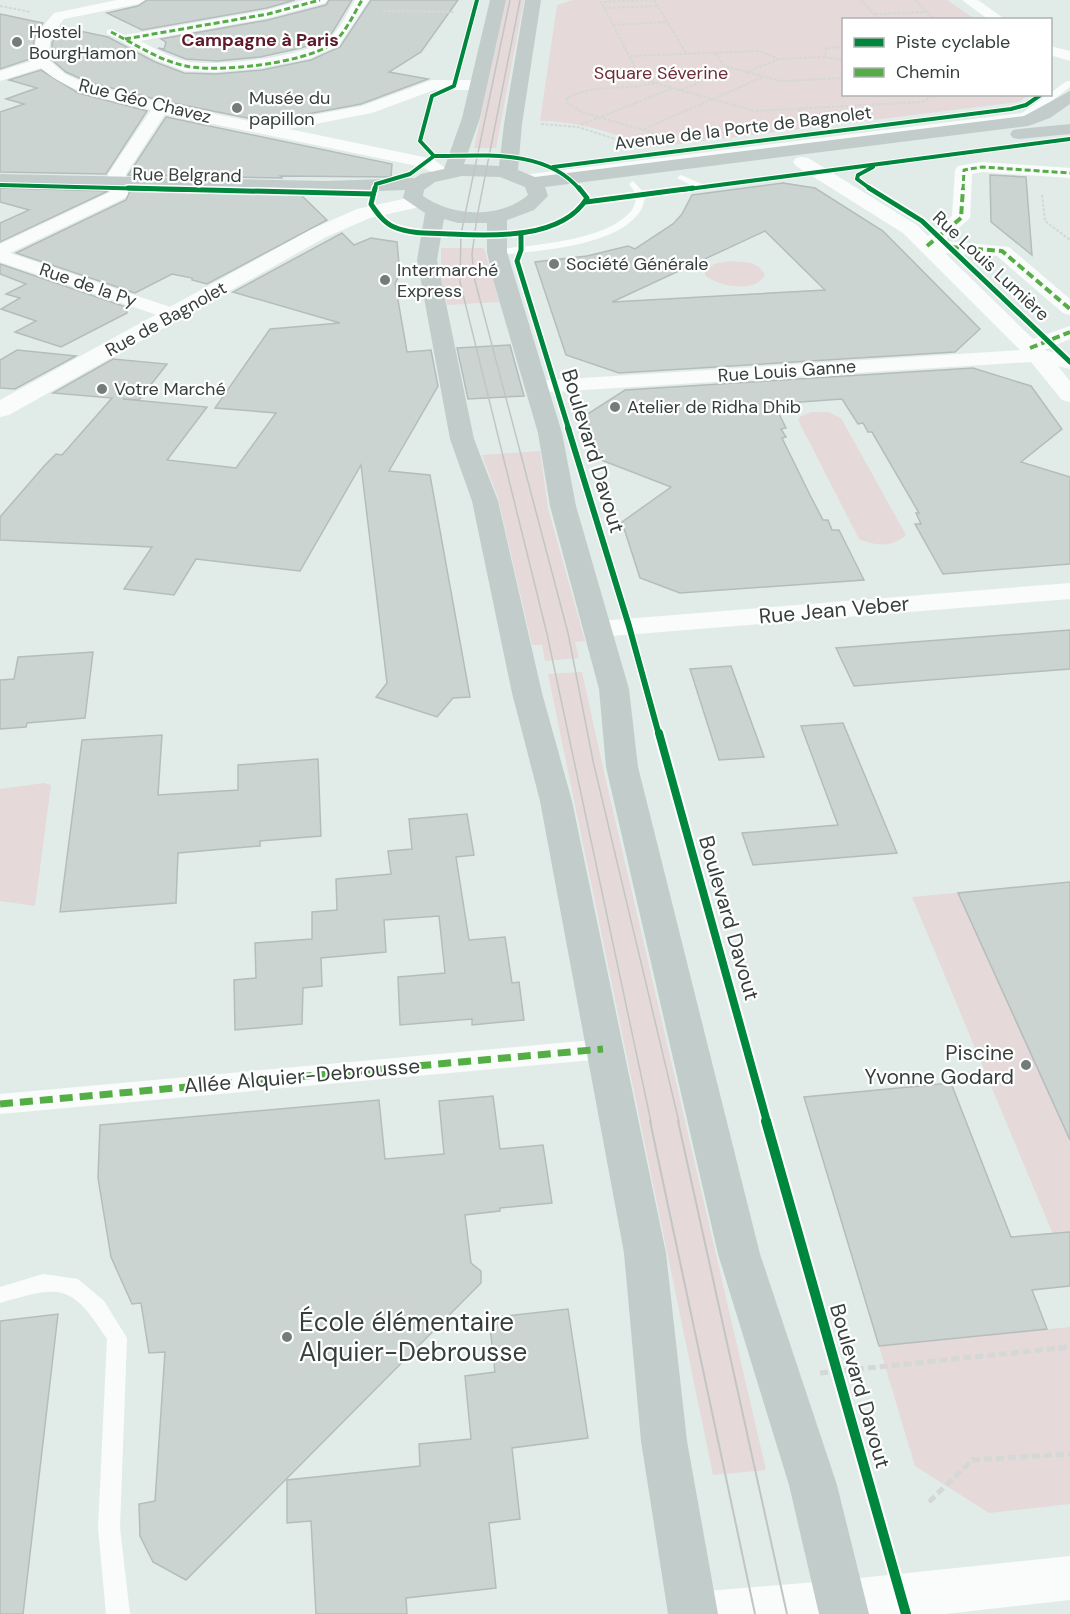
<svg xmlns="http://www.w3.org/2000/svg" width="1070" height="1614" font-family="'DM Sans',sans-serif">
<style>
.green{fill:#e5d9da}
.building{fill:#ccd4d2;stroke:#b4bdbb;stroke-width:1.5;fill-rule:evenodd}
.lines{fill:none;stroke-linecap:round;stroke-linejoin:round}
.path-far1{stroke:#d4d8d7;stroke-width:2;stroke-dasharray:3 1.5;stroke-linecap:butt}
.path{stroke:#d4d8d7;stroke-width:5;stroke-dasharray:8 4;stroke-linecap:butt}
.service{fill:#fafcfc;fill-rule:evenodd}
.pedestrian{fill:#fafcfc;fill-rule:evenodd}
.minor{fill:#fafcfc;fill-rule:evenodd}
.tertiary{fill:#fafcfc;fill-rule:evenodd}
.primary{fill:#c2ccca;fill-rule:evenodd}
.tram-far1{stroke:#c2c5c4;stroke-width:1.5}
.tram{stroke:#c2c5c4;stroke-width:2}
.quiet-far2{stroke:#55ad46;stroke-width:3;stroke-dasharray:6 3;stroke-linecap:butt}
.quiet-far1{stroke:#55ad46;stroke-width:4;stroke-dasharray:8 4;stroke-linecap:butt}
.quiet{stroke:#55ad46;stroke-width:7;stroke-dasharray:13 7;stroke-linecap:butt}
.cycleway-far4-casing{stroke:#fff;stroke-width:6}
.cycleway-far3-casing{stroke:#fff;stroke-width:8}
.cycleway-far2-casing{stroke:#fff;stroke-width:9}
.cycleway-far1-casing{stroke:#fff;stroke-width:12}
.cycleway-casing{stroke:#fff;stroke-width:14}
.cycleway-far4{stroke:#00873e;stroke-width:4}
.cycleway-far3{stroke:#00873e;stroke-width:5}
.cycleway-far2{stroke:#00873e;stroke-width:6}
.cycleway-far1{stroke:#00873e;stroke-width:8}
.cycleway{stroke:#00873e;stroke-width:10}
.poi-dot{fill:#727c79;stroke:#fff;stroke-width:2}
.labels{text-anchor:middle;stroke-width:4.5;stroke-linejoin:round;paint-order:stroke}
.far-poi-label{font-size:18px;fill:#363f3d;stroke:#fff;text-anchor:start}
.far-neighbourhood-label{font-size:18px;font-weight:bold;fill:#5e192a;stroke:#fff}
.far-park-label{font-size:18px;fill:#6b2d39;stroke:#fff}
.far-street-label{font-size:18px;fill:#363f3d;stroke:#fff}
.street-label{font-size:21px;fill:#363f3d;stroke:#fff}
.poi-label{font-size:21px;fill:#363f3d;stroke:#fff;text-anchor:end}
.near-poi-label{font-size:26px;fill:#363f3d;stroke:#fff;text-anchor:start}
</style>
<rect width="100%" height="100%" fill="#e1ece9"/>
<g class="green">
<path d="M506 0H524L496 148H474Z"/>
<path d="M573 0H947L975 19 844 20V94L1028 95 1019 102 648 148C614 132 577 121 540 121L557 5Z"/>
<path d="M441 248H484L499 302 447 305 441 281Z"/>
<path d="M730 261 751 263 759 267 765 274C758 294 717 287 705 275V271L714 264Z"/>
<path d="M812 412H828L841 418 906 535C892 548 875 546 859 539L798 420 801 416Z"/>
<path d="M540 451 548 508 585 641 575 642 579 658 545 661 542 645H532L498 498 482 455Z"/>
<path d="M582 672 604 772 766 1470 713 1475 548 674Z"/>
<path d="M44 783 51 785 35 906 0 901V789Z"/>
<path d="M1070 882V1275L912 897Z"/>
<path d="M1070 1327V1504L989 1513 915 1466 879 1346Z"/>
</g>
<g class="building">
<path d="M147 0H295L267 8 142 30 107 13 138 6Z"/>
<path d="M329 0H352L332 33 317 43 301 48 260 57 217 61 186 59 158 48 164 49 166 42 161 39 268 20 326 5Z"/>
<path d="M371 0H458L421 52 389 72 428 79 361 104 281 119 272 123 163 101 88 82 66 72 52 60V43L61 27 108 37 155 62 184 73 216 74 262 70 311 60 340 47Z"/>
<path d="M0 14 43 23 34 39 33 58 0 69Z"/>
<path d="M41 70 78 93 147 111 106 174 0 172V112L24 104 6 99 37 88 9 80Z"/>
<path d="M166 117 392 164 391 177 280 176 282 178 128 175Z"/>
<path d="M990 175 1026 177 1032 255 991 222Z"/>
<path d="M783 183 815 188 883 231 980 329 955 352 619 373 566 355 535 262 587 256 628 246 635 249 673 224 682 214 692 195ZM765 231 825 290 612 302Z"/>
<path d="M0 188 108 191 0 242V223L29 210 0 202Z"/>
<path d="M130 191 301 195 327 220 207 284 192 280V278L172 274 135 293 16 253 126 200Z"/>
<path d="M342 233 354 245 371 238 397 242 400 275 395 283 407 352 431 350 438 386 389 471 430 475 470 697 453 698 437 717 376 697 387 683 361 465 300 571 196 559 174 595 124 589 152 547 0 540V517L45 465 56 454 62 455 112 398 53 393 113 359 167 364 139 400 123 399 207 407 167 460 236 468 276 413 215 408 270 329 340 323 233 292Z"/>
<path d="M0 264 126 307 127 313 61 347 15 332 36 321 1 309 20 298 6 294 26 284 0 274Z"/>
<path d="M510 345 524 396 468 399 457 348Z"/>
<path d="M17 350 76 356 15 389 0 388V360Z"/>
<path d="M973 368 1031 386 1062 429 1021 462 1070 477V564L943 574 915 524H921L916 513H919L872 432H868L863 423 858 424 842 399 774 404 786 428 781 429 786 437 782 438 810 495 823 520H828L832 530H839L864 580 680 593 640 578 622 522 671 487 601 460 586 415 625 390Z"/>
<path d="M1070 630V669L854 686 836 648Z"/>
<path d="M93 652 85 718 27 723 26 727 0 729V680L14 679 18 657Z"/>
<path d="M731 666 764 757 719 760 690 669Z"/>
<path d="M843 723 897 853 753 865 742 833 838 825 801 726Z"/>
<path d="M162 735 158 795 238 790V765L318 759 321 836 260 841V846L178 853 176 903 60 912 82 740Z"/>
<path d="M467 814 474 855 456 857 469 940 505 937 512 983 519 982 524 1020 472 1025V1019L400 1025 398 977 445 973 439 916 384 920 386 952 321 958 322 986 303 988 302 1024 235 1030 234 980 256 978 255 943 312 939V912L337 910 336 879 391 874 388 851 412 849 409 819Z"/>
<path d="M1070 882V1140L958 893Z"/>
<path d="M951 1083 1011 1237 1070 1232V1286L1032 1290 1047 1329 879 1346 804 1097Z"/>
<path d="M493 1096 500 1149 543 1145 552 1203 500 1208V1211L465 1215 471 1263 481 1271V1283L186 1580 153 1562 140 1536 139 1504 155 1501 165 1352 149 1353 141 1303 132 1304 111 1257 98 1178 100 1125 379 1100 385 1159 444 1154 439 1101Z"/>
<path d="M568 1309 588 1438 512 1448 520 1519 489 1523 496 1588 406 1598 407 1614H316L311 1521 287 1523V1480L420 1466 419 1444 471 1439 465 1376 495 1372 489 1318Z"/>
<path d="M58 1314 23 1614H0V1321Z"/>
</g>
<g class="lines">
<g class="path-far1">
<path d="M652 0 601 2 641 79 755 111 922 102 935 94"/>
<path d="M654 0 686 53"/>
<path d="M861 0 879 20"/>
<path d="M915 0 935 20"/>
<path d="M0 6 31 12"/>
<path d="M604 8 658 6"/>
<path d="M383 11 454 12"/>
<path d="M875 14 927 12"/>
<path d="M613 25 668 22"/>
<path d="M715 53 724 66 781 81 844 78"/>
<path d="M630 56 759 51 779 59 825 57 826 48 844 47"/>
<path d="M825 57 844 61"/>
<path d="M747 72 779 59"/>
<path d="M596 74 637 72"/>
<path d="M655 83C626 91 594 83 567 98V103L582 112 664 136"/>
<path d="M681 90 730 69"/>
<path d="M798 109 806 118 803 121"/>
<path d="M541 124 578 127 624 142"/>
<path d="M581 125 673 88"/>
<path d="M644 129 763 77"/>
<path d="M1042 195 1045 221 1070 240"/>
</g>
<g class="path">
<path d="M820 1373 1070 1347"/>
<path d="M929 1502 972 1460 1070 1454"/>
</g>
<g class="service">
<path d="M1067 81H1070V87L1036 113 1024 117 523 181 519 178 523 175 1022 113Z"/>
<path d="M819 169 822 170V174L701 190 677 178 681 175 702 184Z"/>
<path d="M633 181 646 195C644 201 643 208 639 213 614 247 537 251 497 255L492 252 497 249C530 246 614 240 633 208 635 204 636 199 637 195L629 184Z"/>
<path d="M43 1274 78 1279 104 1301 127 1338 120 1528 130 1614H106L98 1528 107 1339C71 1283 61 1285 0 1303V1287Z"/>
</g>
<g class="pedestrian">
<path d="M111 29 129 37 131 39 125 42 107 34V30Z"/>
<path d="M603 1039 612 1042 616 1049 612 1056 603 1059 0 1114V1094Z"/>
</g>
<g class="minor">
<path d="M117 0H145L138 4 64 19C51 36 48 39 50 61L65 74 87 84 162 103 273 126 275 123 281 121 362 106 432 80H478L486 85 478 90H434L372 113 289 129 433 159 452 173 449 177 443 178 422 167 165 114 126 174 128 194 125 198 10 253 182 311 185 315 182 319 175 321 0 262V244L110 192 108 174 151 110C113 100 71 95 41 68L0 81V71L35 60C33 36 40 30 54 13Z"/>
<path d="M304 0H327L325 3 268 18 140 41C155 48 170 58 186 61 215 68 307 57 329 38 341 29 347 12 355 0H369L339 45 311 58 262 68 216 72 185 71 156 60 118 39 125 35 267 10Z"/>
<path d="M962 0H978L1006 20H989Z"/>
<path d="M1050 46 1070 51V61L1050 55Z"/>
<path d="M802 157 808 158 917 225 928 236 952 216 955 170 958 166 982 162 1070 168V178L982 172 972 174 970 218 944 241 1009 247 1070 299V315L1063 313 997 256 945 253 1033 339 1070 326V339L1044 350 1070 357V369L1058 366 1070 381V402L1062 400 1031 362 536 393 528 392 525 387 528 382 536 381 1020 350 903 233 796 166 793 162 796 158Z"/>
<path d="M1070 583V599L599 637 590 635 586 629 590 623 599 621Z"/>
<path d="M1070 1556V1600L945 1614H684L691 1598 707 1591 841 1580Z"/>
</g>
<path class="tertiary" d="M417 196 424 198 427 202 424 206 370 218 326 237 9 415 0 417V400L312 229 357 209Z"/>
<g class="primary">
<path d="M490 0H506L480 118 464 164 499 166 504 124 525 0H541L522 124 518 170 535 177 1024 116 1070 91V104L1050 118 1028 126 545 187 548 196 534 210 507 220V252L562 433 576 506 629 689 638 767 760 1254 837 1485 869 1614H819L789 1485 718 1254 606 767 599 689 550 506 538 433 492 276 487 252V223H458L444 219 437 260 474 439 498 501 542 693 572 801 666 1253 687 1441 718 1614H668L641 1441 624 1253 540 801 512 693 472 501 450 439 417 260 425 213 403 198 405 190 326 193 0 186V174L326 181 415 178 421 174 444 169 462 118ZM462 176 500 177 525 187 528 195C500 219 453 217 423 196L424 190 435 182Z"/>
<path d="M1070 124V134L1019 139 1013 138 1010 134 1013 130 1019 129Z"/>
</g>
<g class="tram-far1">
<path d="M510 0 461 234 460 282 547 634 651 1122"/>
<path d="M520 0 477 217 472 254 474 277 568 633 593 761 679 1122"/>
</g>
<g class="tram">
<path d="M650 1121 755 1614"/>
<path d="M678 1121 787 1614"/>
</g>
<g class="quiet-far2">
<path d="M111 32C135 44 160 61 186 66 219 73 303 63 330 45 345 35 353 15 362 0"/>
<path d="M125 39 268 14 320 0"/>
<path d="M963 190 964 170 982 167 1070 173"/>
</g>
<g class="quiet-far1">
<path d="M927 246 961 218 963 188"/>
<path d="M951 247 1002 251 1070 309"/>
<path d="M1030 348 1070 332"/>
</g>
<path class="quiet" d="M0 1104 603 1049"/>
<defs>
<g id="cycleway-far4">
<path d="M434 156C482 156 546 148 580 190"/>
<path d="M434 156 420 141 432 96 454 86 477 0"/>
<path d="M553 167 1011 109 1026 105 1042 94"/>
<path d="M0 185 190 190"/>
<path d="M375 190 376 184 410 174 434 156"/>
<path d="M681 190 1070 139"/>
<path d="M872 190 857 179 858 175 873 167"/>
</g>
<g id="cycleway-far3">
<path d="M128 188 373 194"/>
<path d="M375 188 371 204C377 213 384 223 394 227 410 234 431 233 449 234 491 236 562 240 587 198L579 188"/>
<path d="M869 188 922 221 1070 362"/>
<path d="M586 202 693 188"/>
<path d="M521 234V250L517 261 569 430"/>
</g>
<path id="cycleway-far2" d="M568 428 629 626 659 735"/>
<path id="cycleway-far1" d="M659 733 767 1122"/>
<path id="cycleway" d="M766 1121 906 1614"/>
</defs>
<use href="#cycleway-far4" class="cycleway-far4-casing"/>
<use href="#cycleway-far3" class="cycleway-far3-casing"/>
<use href="#cycleway-far2" class="cycleway-far2-casing"/>
<use href="#cycleway-far1" class="cycleway-far1-casing"/>
<use href="#cycleway" class="cycleway-casing"/>
<use href="#cycleway-far4" class="cycleway-far4"/>
<use href="#cycleway-far3" class="cycleway-far3"/>
<use href="#cycleway-far2" class="cycleway-far2"/>
<use href="#cycleway-far1" class="cycleway-far1"/>
<use href="#cycleway" class="cycleway"/>
</g>
<g class="poi-dot">
<circle cx="17" cy="42" r="6"/>
<circle cx="237" cy="108" r="6"/>
<circle cx="554" cy="264" r="6"/>
<circle cx="385" cy="280" r="6"/>
<circle cx="102" cy="389" r="6"/>
<circle cx="615" cy="407" r="6"/>
<circle cx="1026" cy="1065" r="6"/>
<circle cx="287" cy="1337" r="6"/>
</g>
<g class="labels">
<g class="far-poi-label">
<text x="29" y="38">Hostel<tspan x="29" dy="21">BourgHamon</tspan></text>
<text x="249" y="104">Musée du<tspan x="249" dy="21">papillon</tspan></text>
<text x="566" y="270">Société Générale</text>
<text x="397" y="276">Intermarché<tspan x="397" dy="21">Express</tspan></text>
<text x="114" y="395">Votre Marché</text>
<text x="627" y="413">Atelier de Ridha Dhib</text>
</g>
<g class="far-neighbourhood-label">
<text x="260" y="46">Campagne à Paris</text>
</g>
<g class="far-park-label">
<text x="661" y="79">Square Séverine</text>
</g>
<g class="far-street-label">
<text transform="translate(145 101) rotate(14)" y="6">Rue Géo Chavez</text>
<text transform="translate(743 128) rotate(-7)" y="6">Avenue de la Porte de Bagnolet</text>
<text transform="translate(187 175) rotate(1)" y="6">Rue Belgrand</text>
<text transform="translate(991 266) rotate(43)" y="6">Rue Louis Lumière</text>
<text transform="translate(88 285) rotate(19)" y="6">Rue de la Py</text>
<text transform="translate(166 319) rotate(-29)" y="6">Rue de Bagnolet</text>
<text transform="translate(787 371) rotate(-4)" y="6">Rue Louis Ganne</text>
</g>
<g class="street-label">
<text transform="translate(593 451) rotate(73)" y="7">Boulevard Davout</text>
<text transform="translate(834 610) rotate(-5)" y="7">Rue Jean Veber</text>
<text transform="translate(729 918) rotate(74)" y="7">Boulevard Davout</text>
<text transform="translate(302 1076) rotate(-5)" y="7">Allée Alquier-Debrousse</text>
<text transform="translate(860 1386) rotate(74)" y="7">Boulevard Davout</text>
</g>
<g class="poi-label">
<text x="1014" y="1060">Piscine<tspan x="1014" dy="24">Yvonne Godard</tspan></text>
</g>
<g class="near-poi-label">
<text x="299" y="1331">École élémentaire<tspan x="299" dy="30">Alquier-Debrousse</tspan></text>
</g>
</g>
<rect x="842" y="18" width="210" height="78" fill="#ffffff" stroke="#afb2b1" stroke-width="1.5"/>
<rect x="854" y="38" width="30" height="9" fill="#00873e" stroke="#afb2b1" stroke-width="1.5"/>
<text x="896" y="48" font-size="18" fill="#363f3d">Piste cyclable</text>
<rect x="854" y="68" width="30" height="9" fill="#55ad46" stroke="#afb2b1" stroke-width="1.5"/>
<text x="896" y="78" font-size="18" fill="#363f3d">Chemin</text>
</svg>
